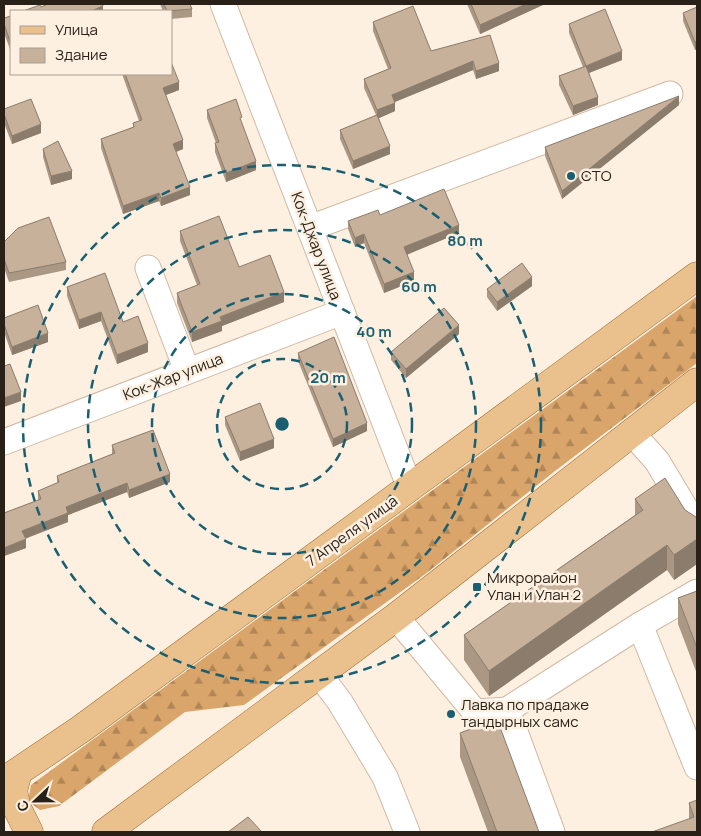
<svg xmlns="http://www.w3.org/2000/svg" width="701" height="836" font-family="Manrope,sans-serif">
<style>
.forest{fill:url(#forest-firs)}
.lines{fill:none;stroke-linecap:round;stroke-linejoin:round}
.minor-casing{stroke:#cfb9a2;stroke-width:27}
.primary-casing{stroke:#9d6e33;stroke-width:29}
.minor{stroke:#fff;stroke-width:25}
.primary{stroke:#eac18d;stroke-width:28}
.wall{fill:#ab9884}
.shaded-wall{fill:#8b7c6c}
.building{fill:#c7b19a;stroke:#8b7c6c}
.ring{fill:none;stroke:#1a5f71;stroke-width:2.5;stroke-dasharray:9 6}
.poi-dot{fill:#1a5f71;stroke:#fdf0e1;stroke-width:2}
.labels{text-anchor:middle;stroke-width:5;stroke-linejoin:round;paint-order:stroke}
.poi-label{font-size:15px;fill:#292118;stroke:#fdf0e1;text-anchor:start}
.street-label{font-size:15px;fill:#292118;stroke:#fdf0e1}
.centre{fill:#1a5f71;stroke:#fdf0e1;stroke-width:2.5}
.ring-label{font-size:15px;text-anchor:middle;font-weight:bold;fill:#1a5f71;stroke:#fdf0e1;stroke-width:5;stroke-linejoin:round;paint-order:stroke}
</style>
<defs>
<pattern id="forest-firs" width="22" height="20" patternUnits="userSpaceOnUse" patternTransform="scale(1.25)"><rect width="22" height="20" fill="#daa56a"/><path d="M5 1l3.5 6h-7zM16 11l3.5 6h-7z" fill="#b18656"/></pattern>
</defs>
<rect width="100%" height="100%" fill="#fdf0e1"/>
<path class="forest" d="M697 296V363L555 471 424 575 244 705 185 712 59 806 40 810 28 801 31 785Z"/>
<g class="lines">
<defs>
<g id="minor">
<path d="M223 4 410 488"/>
<path d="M310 228 670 94"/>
<path d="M148 268 187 371"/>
<path d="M631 432 657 461 697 528"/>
<path d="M4 442 342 312"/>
<path d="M396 617 475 712 507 710 640 625 697 592"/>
<path d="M640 625 697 767"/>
<path d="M319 674 340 702 385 777 407 832"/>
<path d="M507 710 552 832"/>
</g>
<g id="primary">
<path d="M18 772 13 791 17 808 29 832"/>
<path d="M4 781 81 729 697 276"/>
<path d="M106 832 396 617 697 382"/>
</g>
</defs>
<use href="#minor" class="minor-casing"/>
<use href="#primary" class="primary-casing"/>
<use href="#minor" class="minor"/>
<use href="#primary" class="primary"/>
</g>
<g class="wall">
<path d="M160 4H190L192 9V17L171 19V11H163Z"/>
<path d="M467 4H545L480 34Z"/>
<path d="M697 7V49L695 50 683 21V13Z"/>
<path d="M11 16V52L4 33V18Z"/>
<path d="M373 22 431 51 490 35 499 71 476 79 473 70 395 102V111L379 118 390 154 353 169 340 139V130L376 115 364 88V79L388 69 373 31Z"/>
<path d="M569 24 622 60 589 73 598 105 573 115 559 85V76L583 67 569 33Z"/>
<path d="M122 74H171L179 90 166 95 183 149 176 152 190 195 161 206 159 201 123 214 101 148V139L133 127V123L139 121Z"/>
<path d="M679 105 562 199 545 156V147Z"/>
<path d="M4 109 41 133 12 144 4 123Z"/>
<path d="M207 110 242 125 256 170 226 182 215 152V143H216L207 118Z"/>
<path d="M43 149 72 179 51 185 43 157Z"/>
<path d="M380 215 459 233 407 254 414 281 384 293 364 243 355 247 348 229V221Z"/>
<path d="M180 231 239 267 284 302 222 326V331L192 342 177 303V293L197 285 180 241Z"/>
<path d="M4 242 66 262V270L9 282 4 268Z"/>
<path d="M532 286 497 311 487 297V289Z"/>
<path d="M67 287 123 322 148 352 117 364 101 321 79 329 67 296Z"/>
<path d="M4 318 48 342 12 355 4 332Z"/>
<path d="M459 334 406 378 391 360V352Z"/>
<path d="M298 353 367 431 333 447 298 361Z"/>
<path d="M225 417 274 448 240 461 225 425Z"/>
<path d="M112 445 170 482 129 498 127 492 68 515V522L25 538 26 548 4 556V513L38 500V491L57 484V476L112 454Z"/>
<path d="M635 499 685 510 697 520V564L674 580 667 570 489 696 464 660V635L635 515Z"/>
<path d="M697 591V674L678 624V598Z"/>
<path d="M460 733 539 832H488L460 757Z"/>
<path d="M697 800V832L689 819V803Z"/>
</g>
<g class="shaded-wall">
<path d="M526 4H545L480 34V25Z"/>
<path d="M103 6V11H91Z"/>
<path d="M697 41V49L695 50V42Z"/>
<path d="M622 51V60L586 74V66Z"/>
<path d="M473 61V70L392 103V95Z"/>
<path d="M499 63V71L476 79V71Z"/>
<path d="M179 82V90L163 96V88Z"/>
<path d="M679 96V105L562 199V191Z"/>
<path d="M598 97V105L573 115V106Z"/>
<path d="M395 103V111L377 119V110Z"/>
<path d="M41 124V133L12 144V136Z"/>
<path d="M183 140V149L173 153V144Z"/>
<path d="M390 146V154L353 169V161Z"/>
<path d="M256 161V170L226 182V173Z"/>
<path d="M72 171V179L51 185V176Z"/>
<path d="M190 187V195L161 206V198Z"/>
<path d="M159 193V201L123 214V206Z"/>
<path d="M459 225V233L404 256V247Z"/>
<path d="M364 234V243L355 247V238Z"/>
<path d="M414 272V281L384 293V284Z"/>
<path d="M532 277V286L497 311V302Z"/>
<path d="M284 292V302L222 326V331L192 342V332L220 317Z"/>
<path d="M101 312V321L79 329V320Z"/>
<path d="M459 325V334L406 378V369Z"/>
<path d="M48 333V342L12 355V347Z"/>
<path d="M148 343V352L117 364V355Z"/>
<path d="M21 392V401L4 407V398Z"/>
<path d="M367 423V431L333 447V439Z"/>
<path d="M274 439V448L240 461V452Z"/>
<path d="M170 474V482L129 498V490Z"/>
<path d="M127 483V492L68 515V522L22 540V531L66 507Z"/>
<path d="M26 539V548L4 556V548Z"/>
<path d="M697 539V564L674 580V555Z"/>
<path d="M667 545V570L489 696V671Z"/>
</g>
<g class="building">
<path d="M48 4H102L103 6 91 11H23L40 5 41 7Z"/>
<path d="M164 4H190L192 9 167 11Z"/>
<path d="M471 4H526L480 25Z"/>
<path d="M413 6 431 51 490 35 499 63 476 71 473 61 392 95 395 103 377 110 364 79 391 68 373 22Z"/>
<path d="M697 7V41L695 42 683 13Z"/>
<path d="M605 9 622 51 586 66 569 24Z"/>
<path d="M11 16V44L4 24V18Z"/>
<path d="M171 62 179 82 163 88 183 140 173 144 190 187 161 198 159 193 123 206 101 139 134 127 133 123 142 120 125 74H171Z"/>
<path d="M586 66 598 97 573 106 559 76Z"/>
<path d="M679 96 562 191 545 147Z"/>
<path d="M31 99 41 124 12 136 4 114V109Z"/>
<path d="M236 99 242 117 240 118 256 161 226 173 215 143 219 142 207 110Z"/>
<path d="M377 115 390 146 353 161 340 130Z"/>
<path d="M58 141 72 171 51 176 43 149Z"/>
<path d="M444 189 459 225 404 247 414 272 384 284 364 234 355 238 348 221 378 210 380 215Z"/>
<path d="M219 216 239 267 270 255 284 292 220 317 222 321 192 332 177 293 200 284 180 231Z"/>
<path d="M49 217 66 262 9 273 4 259V242L18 228Z"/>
<path d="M522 263 532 277 497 302 487 289Z"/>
<path d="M105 273 123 322 138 316 148 343 117 355 101 312 79 320 67 287Z"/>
<path d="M38 305 48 333 12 347 4 324V318Z"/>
<path d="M444 308 459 325 406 369 391 352Z"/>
<path d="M334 337 367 423 333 439 298 353Z"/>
<path d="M10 364 21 392 4 398V366Z"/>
<path d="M260 403 274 439 240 452 225 417Z"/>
<path d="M153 430 170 474 129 490 127 483 66 507 68 513 22 531 26 539 4 548V513L41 499 38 491 59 482 57 476 115 453 112 445Z"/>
<path d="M665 478 685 510 696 517 697 520V539L674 555 667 545 489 671 464 635 643 510 635 499Z"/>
<path d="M697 591V648L678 598Z"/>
<path d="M497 719 539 832H497L460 733Z"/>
<path d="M697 800V832H652L694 817 689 803Z"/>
<path d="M248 817 262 832H228Z"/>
</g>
<g class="ring">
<circle cx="282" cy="424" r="65"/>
<circle cx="282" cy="424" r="130"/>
<circle cx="282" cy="424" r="194"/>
<circle cx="282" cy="424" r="259"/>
</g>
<g class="poi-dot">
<circle cx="571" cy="176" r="5"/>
<rect x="472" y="582" width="10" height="10" rx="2.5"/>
<circle cx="451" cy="714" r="5"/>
</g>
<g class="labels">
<g class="poi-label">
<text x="581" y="181">СТО</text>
<text x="487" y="583">Микрорайон<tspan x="487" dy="17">Улан и Улан 2</tspan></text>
<text x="461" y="710">Лавка по прадаже<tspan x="461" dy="17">тандырных самс</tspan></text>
</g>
<g class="street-label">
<text transform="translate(316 246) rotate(69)" y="5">Кок-Джар улица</text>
<text transform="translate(173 377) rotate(-21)" y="5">Кок-Жар улица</text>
<text transform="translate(352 531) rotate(-36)" y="5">7 Апреля улица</text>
</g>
</g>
<circle cx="282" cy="424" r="8" class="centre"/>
<g class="ring-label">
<text x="465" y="246">80 m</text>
<text x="419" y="292">60 m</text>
<text x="374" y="337">40 m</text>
<text x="328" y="383">20 m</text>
</g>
<rect width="701" height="836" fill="none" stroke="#292118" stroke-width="10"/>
<rect x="10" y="10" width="162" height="65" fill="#fdf0e1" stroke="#a89d91"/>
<rect x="20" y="26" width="25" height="8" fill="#eac18d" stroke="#a89d91"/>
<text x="55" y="35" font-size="15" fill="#292118">Улица</text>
<rect x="20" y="48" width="25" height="15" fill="#c7b19a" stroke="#a89d91"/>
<text x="55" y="60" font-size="15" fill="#292118">Здание</text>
<g transform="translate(35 801) rotate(248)" stroke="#fdf0e1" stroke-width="4" paint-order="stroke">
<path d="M0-4L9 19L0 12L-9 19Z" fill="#292118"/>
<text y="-8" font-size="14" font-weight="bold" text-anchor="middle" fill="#292118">С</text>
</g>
</svg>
